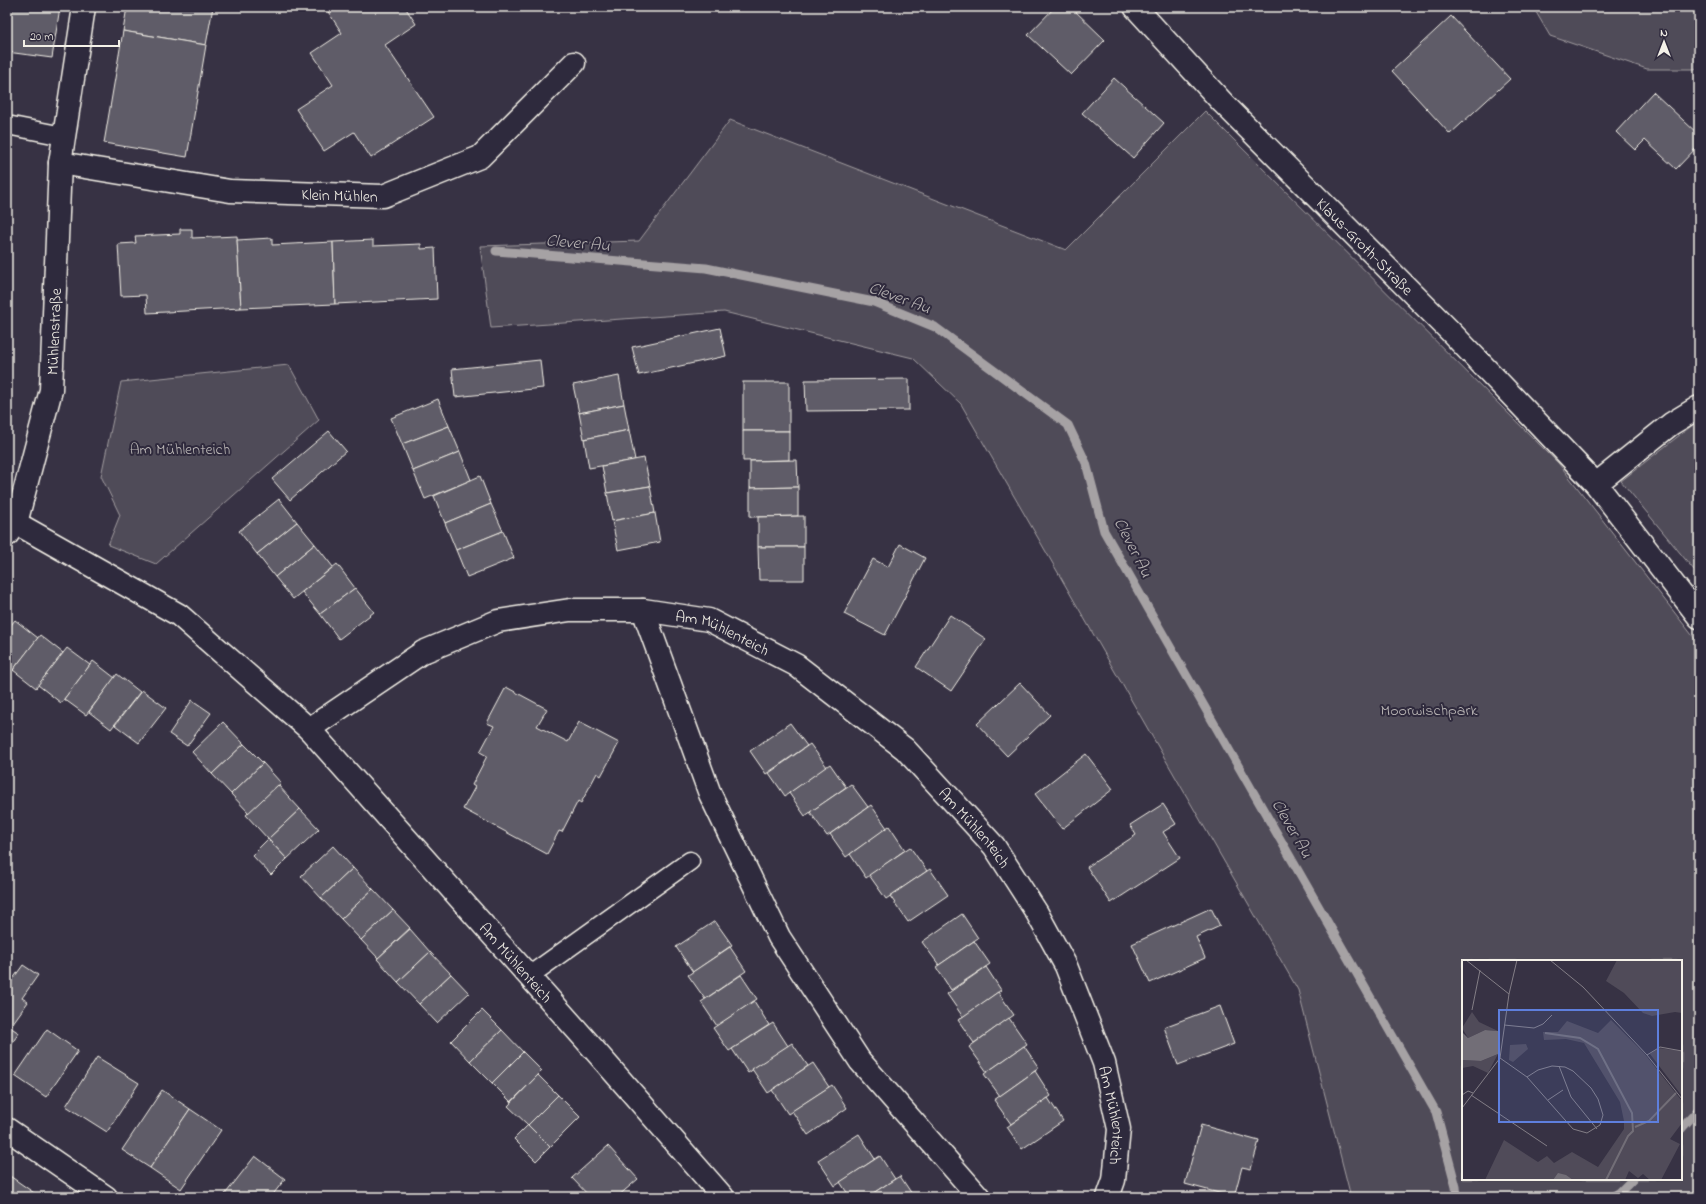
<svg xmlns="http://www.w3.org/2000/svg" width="1706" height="1204" font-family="'Indie Flower',sans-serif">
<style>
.green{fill:#504b59;stroke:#a29ea0;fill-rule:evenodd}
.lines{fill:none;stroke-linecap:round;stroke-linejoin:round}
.stream{stroke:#a6a2a4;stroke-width:9}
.building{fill:#5f5c67;stroke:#f4f1e8}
.lane-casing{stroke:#f4f1e8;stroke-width:21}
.street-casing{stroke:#f4f1e8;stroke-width:25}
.secondary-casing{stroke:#f4f1e8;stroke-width:25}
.lane{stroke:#2f2a3d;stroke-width:18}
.street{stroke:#2f2a3d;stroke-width:22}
.secondary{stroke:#2f2a3d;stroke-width:22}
.labels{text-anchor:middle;stroke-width:4;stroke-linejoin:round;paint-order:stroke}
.street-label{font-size:16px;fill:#f4f1e8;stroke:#2f2a3d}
.park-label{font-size:16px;fill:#bbb7b6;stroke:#2f2a3d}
.water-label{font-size:17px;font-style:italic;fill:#bab6b5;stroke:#2f2a3d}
.inset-river{fill:none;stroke:#726e77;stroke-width:2}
.inset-road{fill:none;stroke:#837e86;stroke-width:1}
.view{fill:#5e7fdd;fill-opacity:0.15;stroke:#5e7fdd;stroke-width:2}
.inset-edge{fill:none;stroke:#f4f1e8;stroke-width:2}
</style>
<rect width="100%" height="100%" fill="#373244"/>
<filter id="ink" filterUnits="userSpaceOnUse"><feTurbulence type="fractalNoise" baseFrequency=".025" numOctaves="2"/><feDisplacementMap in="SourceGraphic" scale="8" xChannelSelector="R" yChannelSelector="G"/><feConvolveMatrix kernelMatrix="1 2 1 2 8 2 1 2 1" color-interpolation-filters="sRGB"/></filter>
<g filter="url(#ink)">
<g class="green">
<path d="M1533 7H1699V69H1647L1550 36Z"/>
<path d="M1205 111 1559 464 1699 644V1197H1351L1298 990 961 404 913 358 724 312 491 328 480 246 639 241 730 120 1066 250ZM1463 961H1681V1179H1463Z"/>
<path d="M289 365 319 420 156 564 108 545 120 515 101 476 121 382Z"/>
<path d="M1699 420V576L1621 481Z"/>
</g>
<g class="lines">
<g class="stream">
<path d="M496 251 706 268 874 302 935 327 1068 425 1086 463 1104 531 1436 1112 1456 1187 1457 1197"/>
<path d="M1681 1129 1699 1109"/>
<path d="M1612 1197 1620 1192 1633 1179"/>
</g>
</g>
<g class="building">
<path d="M7 7H60L52 58 7 52Z"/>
<path d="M127 7H213L206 45 123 31Z"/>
<path d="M325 7H405L416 24 385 45 434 117 371 158 354 132 324 151 296 109 333 85 312 53 342 33Z"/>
<path d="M1055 7H1071L1105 40 1071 75 1028 35Z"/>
<path d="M1451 16 1510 79 1450 134 1392 71Z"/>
<path d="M123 31 206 45 187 157 104 143Z"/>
<path d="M1114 78 1164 123 1133 158 1082 113Z"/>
<path d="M1653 92 1699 135V145L1676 169 1645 140 1635 150 1616 132Z"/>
<path d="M180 229H192V238L237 236 241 308 147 313 146 295 121 296 118 244 136 243 135 236 180 234Z"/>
<path d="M272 238V245L333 242 335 304 241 308 237 240Z"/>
<path d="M373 240V246L421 244V249L435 248 437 299 335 304 333 242Z"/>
<path d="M720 328 726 356 639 375 632 347Z"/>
<path d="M540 360 543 388 455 397 452 369Z"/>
<path d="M619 376 624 404 579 413 573 385Z"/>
<path d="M909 379V410L806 411 805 380Z"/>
<rect x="743" y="382" width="46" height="49"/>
<path d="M438 399 449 426 402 444 391 418Z"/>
<path d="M624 404 629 430 584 439 579 413Z"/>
<path d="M449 426 460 452 413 471 402 444Z"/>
<path d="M629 430 635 460 589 468 584 439Z"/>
<path d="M329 431 346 451 290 500 272 479Z"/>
<path d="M743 431H789V460L743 461Z"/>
<path d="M460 452 471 480 425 499 413 471Z"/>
<path d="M644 458 650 486 607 493 602 466Z"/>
<path d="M797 460 798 487 750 488V461Z"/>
<path d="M480 476 491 504 445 523 434 496Z"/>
<path d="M650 486 655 513 612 521 607 493Z"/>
<path d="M798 487V516L750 517V488Z"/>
<path d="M279 499 297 522 257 554 239 531Z"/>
<path d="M491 504 503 531 456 550 445 523Z"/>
<path d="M655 513 660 542 618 550 612 521Z"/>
<path d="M804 516V547H758V517Z"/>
<path d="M297 522 315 544 275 577 257 554Z"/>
<path d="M503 531 514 558 467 577 456 550Z"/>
<path d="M315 544 333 567 293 599 275 577Z"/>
<path d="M900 544 925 558 885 635 844 614 873 559 888 567Z"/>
<path d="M758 547H804V580H759Z"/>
<path d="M337 564 355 588 320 614 302 592Z"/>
<path d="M355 588 374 612 339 639 320 614Z"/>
<path d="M950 615 986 639 951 691 916 667Z"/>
<path d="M15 620 38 638 9 675 7 674V630Z"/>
<path d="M40 635 63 653 36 688 13 670Z"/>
<path d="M67 648 90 665 61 703 38 685Z"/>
<path d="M93 661 115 678 86 715 64 699Z"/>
<path d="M117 674 140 692 111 729 89 712Z"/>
<path d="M1020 683 1050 715 1007 756 977 724Z"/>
<path d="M506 687 547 709 537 726 568 742 579 722 619 743 601 776 597 773 581 803 578 801 562 832 559 831 547 854 463 809 475 787 472 785 487 756 480 752 494 726 487 723Z"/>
<path d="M142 690 166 708 139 743 115 725Z"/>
<path d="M192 700 211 713 187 746 169 734Z"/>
<path d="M223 722 244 744 212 774 192 752Z"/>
<path d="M790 723 807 746 766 774 750 751Z"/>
<path d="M244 744 263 763 231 794 212 774Z"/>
<path d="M810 744 827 767 785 796 769 773Z"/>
<path d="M1086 754 1113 789 1062 829 1035 794Z"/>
<path d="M263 763 281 783 249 813 231 794Z"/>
<path d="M830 764 846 787 805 816 789 793Z"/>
<path d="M851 784 868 807 827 836 810 812Z"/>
<path d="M278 785 300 809 268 839 246 815Z"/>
<path d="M1163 804 1176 824 1163 832 1180 858 1111 903 1087 867 1136 835 1130 825Z"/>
<path d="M871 805 887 828 846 857 830 834Z"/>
<path d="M300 809 319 829 287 859 268 839Z"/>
<path d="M889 826 905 850 866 878 850 854Z"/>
<path d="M268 839 287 859 271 875 252 855Z"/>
<path d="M333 846 353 868 321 898 301 876Z"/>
<path d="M910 847 927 871 886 899 869 875Z"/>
<path d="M353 868 373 889 341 919 321 898Z"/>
<path d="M930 869 948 895 908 922 890 896Z"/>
<path d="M373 889 393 910 361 940 341 919Z"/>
<path d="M1211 908 1220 926 1196 937 1205 958 1150 983 1132 944Z"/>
<path d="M393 910 410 928 378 958 361 940Z"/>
<path d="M962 914 978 938 939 965 922 942Z"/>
<path d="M715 921 732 945 693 972 676 947Z"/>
<path d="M410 929 430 952 398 982 377 959Z"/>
<path d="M974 941 990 964 951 990 936 967Z"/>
<path d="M730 947 746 971 705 999 688 975Z"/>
<path d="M430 952 451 974 419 1004 398 982Z"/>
<path d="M23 965 38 975 22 998 28 1002 10 1027 19 1033 7 1050V987Z"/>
<path d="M986 967 1001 990 963 1017 947 994Z"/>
<path d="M451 974 469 993 437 1023 419 1004Z"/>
<path d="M741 975 757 999 717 1026 701 1002Z"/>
<path d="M998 992 1014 1015 974 1043 958 1020Z"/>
<path d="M754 1001 769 1025 729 1051 713 1028Z"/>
<path d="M1220 1006 1234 1044 1178 1065 1164 1027Z"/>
<path d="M482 1010 502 1030 470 1061 451 1041Z"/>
<path d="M1009 1018 1027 1044 987 1072 969 1047Z"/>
<path d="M773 1023 788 1046 748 1073 732 1049Z"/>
<path d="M47 1029 78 1051 46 1097 15 1076Z"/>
<path d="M502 1030 523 1052 492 1083 470 1061Z"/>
<path d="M792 1043 808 1066 768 1093 752 1069Z"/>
<path d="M1024 1046 1039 1068 1000 1096 984 1074Z"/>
<path d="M523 1052 542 1071 511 1102 492 1083Z"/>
<path d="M97 1057 139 1083 107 1132 66 1106Z"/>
<path d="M813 1063 829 1087 788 1114 772 1090Z"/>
<path d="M1035 1071 1051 1096 1011 1124 994 1100Z"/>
<path d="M538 1075 558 1095 528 1125 508 1106Z"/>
<path d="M832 1085 847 1108 808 1135 792 1111Z"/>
<path d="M162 1090 190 1109 150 1168 122 1150Z"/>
<path d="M558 1095 580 1117 550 1147 528 1125Z"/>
<path d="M1048 1098 1063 1121 1022 1149 1007 1127Z"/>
<path d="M190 1109 221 1130 181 1189 150 1168Z"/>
<path d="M528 1125 550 1147 536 1161 514 1139Z"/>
<path d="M1201 1125 1259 1141 1251 1169 1242 1167 1234 1197 1185 1184Z"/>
<path d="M859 1134 875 1159 835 1186 818 1160Z"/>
<path d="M608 1146 638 1179 617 1197H590L572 1178Z"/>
<path d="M255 1156 285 1179 271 1197H223Z"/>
<path d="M880 1156 895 1179 867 1197H850L840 1182Z"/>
<path d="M7 1174 40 1197H7Z"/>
<path d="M900 1176 914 1197H867L895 1179Z"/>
</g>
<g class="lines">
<defs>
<g id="lane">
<path d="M7 125 63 136"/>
<path d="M529 976 690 861"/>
</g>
<g id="street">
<path id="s1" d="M1135 7 1223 103 1450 331 1596 484 1699 617"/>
<path id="s2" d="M60 163 230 191 383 196 480 157 574 63"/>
<path d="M1596 484 1671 424 1699 407"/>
<path id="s3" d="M16 523 179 615 309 729 584 1038 723 1197"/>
<path d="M643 610 710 794 779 937 860 1061 979 1197"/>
<path id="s4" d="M309 729 423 652 498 621 570 610H643L709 620 796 665 905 749 994 846 1037 913 1066 966 1104 1063 1119 1129 1114 1180 1108 1197"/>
<path d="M7 1129 106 1197"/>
</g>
<g id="secondary">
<path id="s5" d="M7 535 16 523 51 390 60 163 84 7"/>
</g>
</defs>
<use href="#lane" class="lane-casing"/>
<use href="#street" class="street-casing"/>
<use href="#secondary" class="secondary-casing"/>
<use href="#lane" class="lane"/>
<use href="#street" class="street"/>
<use href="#secondary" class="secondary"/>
</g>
</g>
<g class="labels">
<g class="street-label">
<text dy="6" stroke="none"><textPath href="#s2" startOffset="282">Klein Mühlen</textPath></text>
<text dy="6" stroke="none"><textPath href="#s1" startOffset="332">Klaus-Groth-Straße</textPath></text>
<text dy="6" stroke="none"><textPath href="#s5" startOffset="211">Mühlenstraße</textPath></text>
<text dy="6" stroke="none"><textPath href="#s4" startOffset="448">Am Mühlenteich</textPath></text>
<text dy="6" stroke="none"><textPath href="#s4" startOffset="772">Am Mühlenteich</textPath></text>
<text dy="6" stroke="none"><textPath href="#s3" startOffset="672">Am Mühlenteich</textPath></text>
<text dy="6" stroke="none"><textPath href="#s4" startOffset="1096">Am Mühlenteich</textPath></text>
</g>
<g class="park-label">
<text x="180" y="454">Am Mühlenteich</text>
<text x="1429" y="715">Moorwischpark</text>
</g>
<g class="water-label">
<text transform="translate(578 242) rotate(5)" y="6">Clever Au</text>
<text transform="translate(900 297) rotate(20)" y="6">Clever Au</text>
<text transform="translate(1134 547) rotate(63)" y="6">Clever Au</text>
<text transform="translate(1293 828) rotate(60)" y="6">Clever Au</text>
</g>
</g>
<g transform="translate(1462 960)">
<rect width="220" height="220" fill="#373244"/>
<path d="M155 0H220V53L213 52 190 56 181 53 162 33 144 21ZM10 52 17 62 36 71 23 70 6 78 0 68ZM149 60 182 93 220 141V163L208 179 218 184 199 220H188L181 214 176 218 167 211 163 220H23L42 180 76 202 85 196 92 203 110 192 136 207 162 169V161L158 142 122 83 104 79 82 80 81 72H96L105 61 136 73ZM64 84 66 89 51 102 47 100 48 85ZM196 88 220 91V136L188 94ZM36 94 26 113 11 106 0 108V100L19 101Z" fill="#504b59"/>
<path d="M23 70 36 71V94L19 101 0 100V72L6 78ZM96 213 104 215 111 220H91Z" fill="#726e77"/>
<path class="inset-river" d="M83 73 118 78 136 89 170 153 171 171 166 176 144 220M173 167 187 161 214 133"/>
<path class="inset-road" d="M4 0 47 34M88 0 121 27 185 95 220 139M10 50 18 10M42 65 72 68 81 64 90 55M185 95 198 87 220 91M38 98 65 117 111 169 125 173 138 165 141 155 136 139 129 128 111 111 103 107 90 106 76 110 65 117M97 106 109 137 135 169M0 135 6 131 11 133M9 135 85 186M86 140 101 130M0 148 38 98 47 34 55 0"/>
<path class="view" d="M37 50H196V162H37Z"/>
<rect width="220" height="220" class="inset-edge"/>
</g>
<rect width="1706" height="1204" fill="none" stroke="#2f2a3d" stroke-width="24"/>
<rect x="12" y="12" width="1682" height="1180" fill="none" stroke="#f4f1e8" stroke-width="1.5" filter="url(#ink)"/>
<g transform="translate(1664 42)" stroke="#2f2a3d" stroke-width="3" paint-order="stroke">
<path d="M0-3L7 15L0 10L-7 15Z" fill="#f4f1e8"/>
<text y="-6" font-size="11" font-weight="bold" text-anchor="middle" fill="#f4f1e8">N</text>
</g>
<path d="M24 40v6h95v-6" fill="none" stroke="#f4f1e8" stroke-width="2"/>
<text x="30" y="40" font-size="12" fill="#f4f1e8" stroke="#2f2a3d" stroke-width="3" paint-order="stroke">20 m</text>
</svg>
